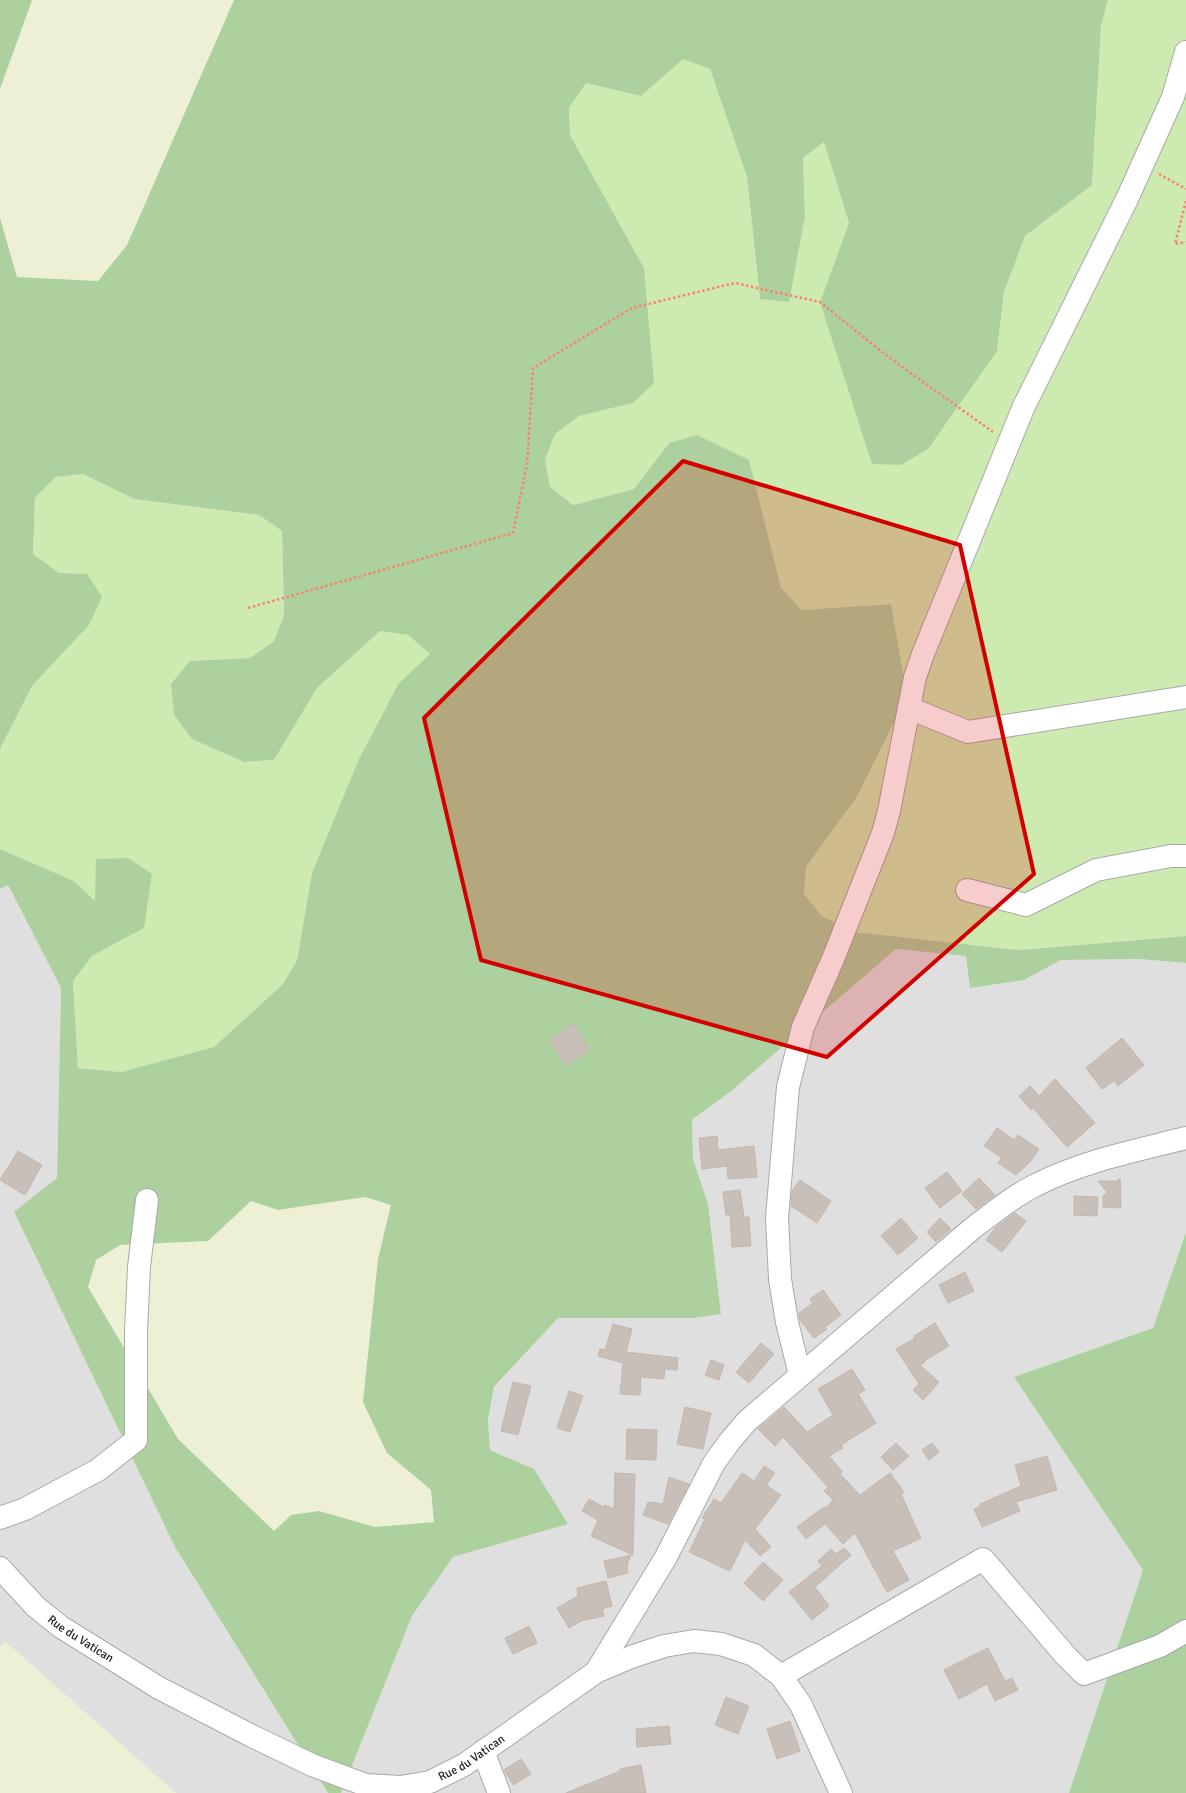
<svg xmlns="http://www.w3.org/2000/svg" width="1186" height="1793" font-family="Signika,sans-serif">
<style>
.residential{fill:#e0dfdf}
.farmland{fill:#eef0d5}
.grass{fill:#cdebb0}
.forest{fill:#add19e;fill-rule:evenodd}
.building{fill:#c7bfb8;stroke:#c4b6ab}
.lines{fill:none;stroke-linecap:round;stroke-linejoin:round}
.minor-casing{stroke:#a9a9a9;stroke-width:24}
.path{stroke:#fa8072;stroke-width:2.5;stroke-dasharray:2.5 2.5;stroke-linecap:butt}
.minor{stroke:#fff;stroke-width:22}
.marked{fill:#d40000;fill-opacity:0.2;stroke:#d40000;stroke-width:4;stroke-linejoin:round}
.labels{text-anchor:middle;stroke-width:4;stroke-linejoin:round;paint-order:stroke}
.street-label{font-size:12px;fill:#222;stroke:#fff}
</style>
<rect width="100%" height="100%" fill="#f2efe9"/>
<g class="residential">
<path d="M7 884 61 987 57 1178 14 1213 175 1547 328 1793H176L5 1642 0 1646V889Z"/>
<path d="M896 949 967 956 970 988 1024 980 1061 960 1139 959 1186 963V1232L1153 1328 1014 1377 1143 1570 1069 1793H341L412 1616 453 1557 568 1524 533 1469 490 1450 488 1420 494 1388 558 1318H694L721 1314 708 1204 693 1159 692 1121 730 1092Z"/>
</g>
<g class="farmland">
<path d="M32 0H234L127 245 98 281 17 277 0 218V89Z"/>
<path d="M365 1197 392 1205 378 1259 387 1453 431 1490 434 1522 375 1527 319 1511 291 1515 274 1531 178 1439 87 1287 96 1260 120 1245 208 1241 251 1201 278 1210Z"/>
<path d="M5 1641 176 1793H0V1646Z"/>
</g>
<g class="grass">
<path d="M1108 0H1186V936L1019 950 855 932 822 916 804 894 806 867 856 798 891 604 802 610 781 588 749 461 669 443 634 489 573 505 550 487 545 460 555 434 579 416 633 403 644 268 570 135 569 108 586 83 641 96 683 58 710 69 747 177 760 299 805 216 803 158 824 142 849 223 820 302 997 351 1004 292 1025 236 1092 185 1101 26Z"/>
<path d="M83 474 134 499 259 515 282 531 284 615 274 641 250 658 190 661 174 715 192 739 244 762 274 760 317 688 380 631 408 635 430 654 399 683 312 873 297 960 283 984 214 1047 121 1072 78 1068 73 981 92 956 144 928 95 901 74 881 0 849V749L32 686 89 625 87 574 59 573 33 554 35 498 56 477Z"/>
</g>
<g class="forest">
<path d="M0 0H32L0 89Z"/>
<path d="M234 0H1108L1101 26 1092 185 1025 236 1004 292 997 351 928 449 901 465 872 464 820 302 849 223 824 142 803 158 805 216 789 302 760 299 747 177 710 69 683 59 641 96 586 83 569 108 570 135 644 268 654 383 633 403 579 416 555 434 545 460 550 487 573 505 634 489 669 443 697 435 749 460 781 588 802 610 891 604 907 696 856 798 806 867 804 894 822 916 855 932 1019 950 1186 936V963L1139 959 1061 960 1024 980 970 988 966 956 896 949 730 1092 692 1120 693 1159 708 1204 721 1314 694 1318H558L494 1387 488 1420 490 1450 534 1469 568 1524 453 1557 412 1616 341 1793H328L175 1547 14 1212 57 1178 61 988 8 885 0 889V849L74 881 95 901 96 859 128 858 152 874 144 928 92 956 73 981 78 1068 121 1072 214 1047 283 984 297 960 312 873 359 759 399 683 430 654 408 635 380 631 317 688 274 760 244 762 192 739 174 715 171 684 190 661 250 658 274 641 284 615 282 531 259 515 134 499 83 474 56 477 35 498 33 554 59 573 87 574 102 597 89 625 32 686 0 749V218L17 277 98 281 127 245ZM365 1197 391 1205 378 1259 363 1402 387 1453 431 1490 434 1522 375 1527 319 1511 291 1515 274 1531 178 1439 88 1287 96 1260 120 1245 208 1241 251 1201 278 1210Z"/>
<path d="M1186 1232V1793H1069L1143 1570 1014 1377 1153 1328Z"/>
</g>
<g class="building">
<path d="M574 1024 590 1050 565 1066 549 1040Z"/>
<path d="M1122 1038 1144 1065 1118 1086 1114 1081 1102 1089 1086 1068Z"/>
<path d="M1055 1079 1095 1123 1067 1147 1033 1108 1031 1110 1019 1096 1030 1086 1039 1096Z"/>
<path d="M997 1128 1014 1140 1018 1135 1039 1149 1030 1162 1016 1175 998 1163 1002 1158 984 1146Z"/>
<path d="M717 1136 718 1150 754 1146 757 1177 728 1179 727 1166 702 1169 699 1138Z"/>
<path d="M18 1151 42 1165 25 1195 0 1180Z"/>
<path d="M947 1172 962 1191 940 1208 925 1188Z"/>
<path d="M979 1178 995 1195 976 1209 962 1194Z"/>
<path d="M1120 1178 1121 1208 1103 1207V1197L1107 1192 1098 1181H1117Z"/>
<path d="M800 1180 831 1201 817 1223 791 1206 792 1191Z"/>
<path d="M740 1190 744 1217H749L751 1246 732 1247 730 1215H726L723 1192Z"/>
<path d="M1074 1196 1098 1197 1097 1216 1074 1215Z"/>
<path d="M1015 1213 1026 1221 1002 1252 986 1240 996 1227Z"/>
<path d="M901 1218 918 1238 898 1255 881 1236Z"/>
<path d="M940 1218 951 1229 936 1242 927 1232Z"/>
<path d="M965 1272 974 1291 948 1303 939 1285Z"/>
<path d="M823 1290 841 1315 825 1327 827 1329 814 1338 800 1320 799 1313 813 1303 810 1299Z"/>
<path d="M935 1323 949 1346 924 1361 925 1362 920 1365 939 1382 923 1400 913 1390 919 1384 896 1349 915 1338 914 1336Z"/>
<path d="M613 1324 632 1329 626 1352 678 1358 677 1370 665 1369 664 1379 641 1377 640 1395 620 1394 623 1363 598 1356 600 1349 605 1350Z"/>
<path d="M761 1343 774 1354 749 1383 736 1372Z"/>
<path d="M711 1360 724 1365 719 1380 705 1375Z"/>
<path d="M852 1369 865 1390 858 1394 876 1423 841 1445 843 1448 829 1456 842 1471 840 1474 860 1495 890 1473 904 1492 901 1494 921 1538 893 1551 909 1580 887 1592 855 1533 843 1544 825 1524 806 1539 797 1527 824 1507 826 1508 833 1500 824 1491 828 1487 783 1437 775 1446 758 1429 784 1407 807 1432 833 1415 818 1389Z"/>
<path d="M513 1382 531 1386 518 1435 501 1431Z"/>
<path d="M569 1391 583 1396 570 1432 557 1428Z"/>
<path d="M685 1407 711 1413 703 1449 677 1444Z"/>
<path d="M627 1429 657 1430 656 1460 626 1459Z"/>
<path d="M896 1443 909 1456 893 1470 881 1457Z"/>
<path d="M932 1443 939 1452 929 1460 922 1450Z"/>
<path d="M1047 1456 1057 1490 1016 1502 1020 1511 982 1527 974 1509 981 1506 980 1504 1021 1486 1015 1465Z"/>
<path d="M764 1466 775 1473 766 1485 781 1495 755 1529 771 1547 760 1556 745 1540 730 1571 689 1552 705 1519 702 1518 714 1499 721 1503 742 1473 754 1481Z"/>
<path d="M615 1473 635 1474 633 1555 591 1536 598 1520 582 1511 589 1499 604 1507 605 1505 614 1509Z"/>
<path d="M669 1477 689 1484 668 1524 643 1515 648 1502 663 1504Z"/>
<path d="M844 1548 851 1555 815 1587 829 1606 812 1620 789 1592 822 1566 818 1561 831 1549 836 1554Z"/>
<path d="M631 1555 627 1565 628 1573 608 1578 604 1561Z"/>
<path d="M763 1562 783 1580 763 1601 744 1583Z"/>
<path d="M606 1581 612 1606 602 1609 604 1616 581 1621 569 1628 557 1608 578 1596 577 1588Z"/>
<path d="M529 1626 537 1643 513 1654 505 1638Z"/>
<path d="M988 1648 1005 1681 1012 1678 1018 1690 995 1701 987 1684 959 1699 944 1670Z"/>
<path d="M726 1697 749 1706 738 1734 715 1725Z"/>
<path d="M790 1721 800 1751 777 1759 767 1729Z"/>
<path d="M669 1726 671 1744 637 1747 636 1729Z"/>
<path d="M521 1759 531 1774 513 1785 504 1770Z"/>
<path d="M641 1765 646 1793H566L620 1771V1769Z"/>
</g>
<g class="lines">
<defs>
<g id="minor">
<path d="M909 708 968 732 1186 697"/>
<path d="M967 890 1026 905 1096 870 1171 856H1186"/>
<path d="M800 1375 787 1322 780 1279 777 1218 788 1087 803 1027 833 959 883 833 889 811 915 677 923 654 1024 406 1127 199 1173 97 1186 52"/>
<path d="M0 1518 25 1509 98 1470 136 1440V1331L139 1267 147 1200"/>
<path id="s1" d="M0 1568 36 1607 61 1627 159 1688 252 1736 312 1765 366 1785 400 1787 430 1782 464 1765 596 1672 631 1657 664 1646 694 1641 721 1644 754 1655 781 1676 801 1705 841 1793"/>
<path d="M596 1672 666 1557 714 1463 730 1441 747 1421 973 1228C993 1213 1013 1196 1036 1185 1083 1161 1135 1151 1186 1138"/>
<path d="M781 1676 983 1559 1065 1655 1084 1674 1160 1646 1186 1631"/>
<path d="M483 1751 499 1793"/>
</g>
</defs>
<use href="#minor" class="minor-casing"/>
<g class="path">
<path d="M1159 174 1186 189"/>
<path d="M1186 201 1175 244 1186 242"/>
<path d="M248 608 513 533 527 464 533 368 632 308 735 283 820 302 891 359 993 432"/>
</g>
<use href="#minor" class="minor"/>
</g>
<path class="marked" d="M683 461 960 545 1034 874 827 1057 481 960 424 718Z"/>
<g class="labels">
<g class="street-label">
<text dy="4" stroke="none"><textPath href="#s1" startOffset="108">Rue du Vatican</textPath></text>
<text dy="4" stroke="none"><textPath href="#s1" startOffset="542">Rue du Vatican</textPath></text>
</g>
</g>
</svg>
